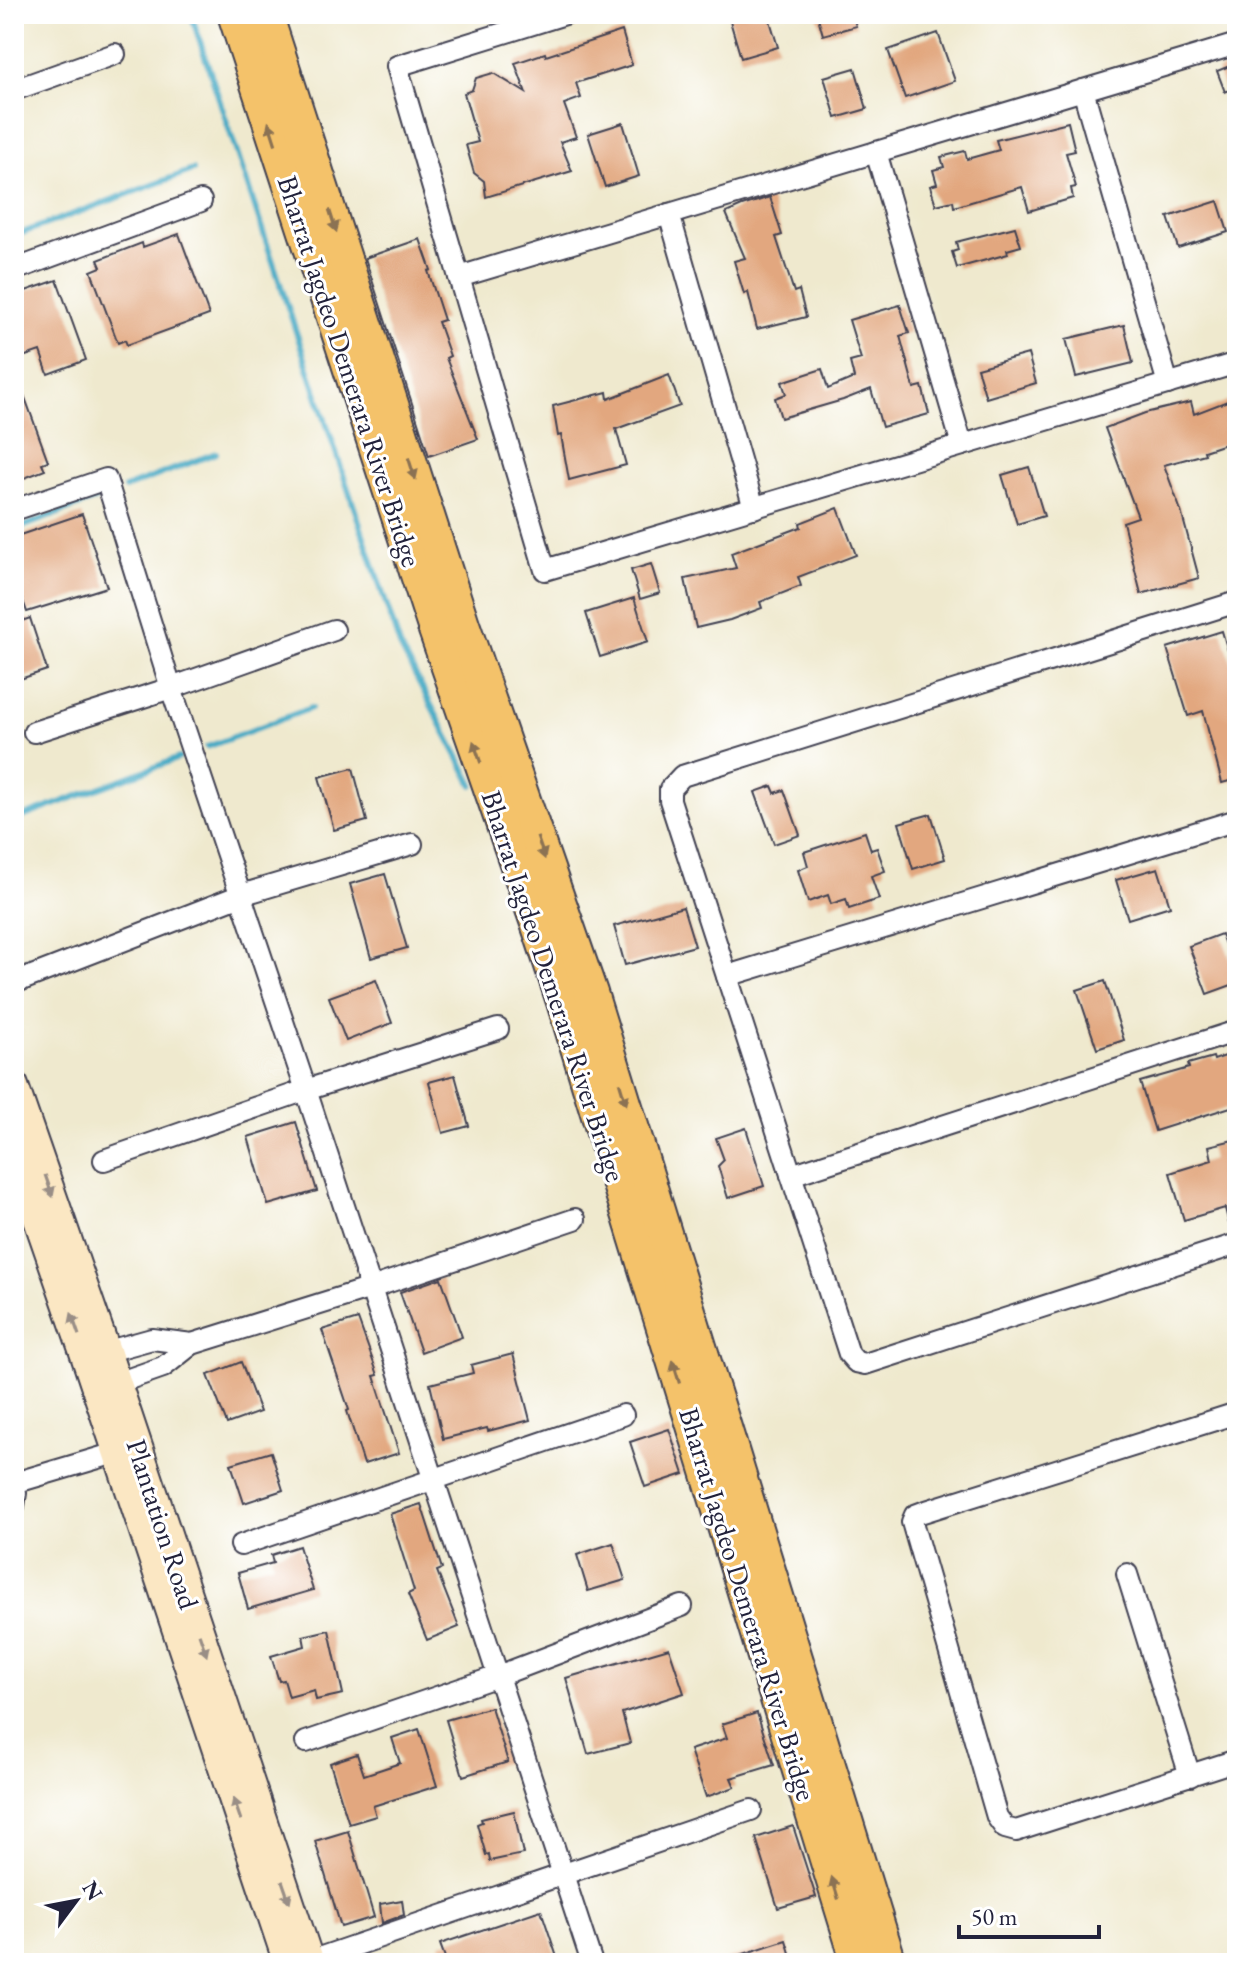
<svg xmlns="http://www.w3.org/2000/svg" width="1251" height="1977" font-family="'EB Garamond',serif">
<style>
.lines{fill:none;stroke-linecap:round;stroke-linejoin:round}
.stream{stroke:#46aac5;stroke-width:6}
.building{fill:#e2a77f}
.street-casing{stroke:#414051;stroke-width:24}
.secondary-casing{stroke:#414051;stroke-width:32}
.primary-casing{stroke:#414051;stroke-width:36}
.street{stroke:#fff;stroke-width:20}
.secondary{stroke:#fbe7c3;stroke-width:28}
.primary{stroke:#f4c26a;stroke-width:32}
.oneway{fill:#8b7252}
.oneway2{fill:#998e86}
.labels{text-anchor:middle;stroke-width:6;stroke-linejoin:round;paint-order:stroke}
.street-label{font-size:28px;fill:#22223b;stroke:#fff}
</style>
<rect width="100%" height="100%" fill="#fff"/>
<filter id="ink" filterUnits="userSpaceOnUse"><feTurbulence type="fractalNoise" baseFrequency=".0125" numOctaves="2"/><feDisplacementMap in="SourceGraphic" scale="16" xChannelSelector="R" yChannelSelector="G"/><feConvolveMatrix kernelMatrix="1 2 1 2 8 2 1 2 1" color-interpolation-filters="sRGB"/></filter>
<filter id="wash" filterUnits="userSpaceOnUse"><feTurbulence type="fractalNoise" baseFrequency=".006" numOctaves="4" result="noise"/><feDisplacementMap in="SourceGraphic" scale="32" xChannelSelector="R" yChannelSelector="G"/><feGaussianBlur stdDeviation="1.8" result="paint"/><feColorMatrix in="noise" values="0 0 0 0 0 0 0 0 0 0 0 0 0 0 0 0 0 1.4 0 .05"/><feComposite in="paint" operator="in"/></filter>
<g filter="url(#wash)">
<rect width="100%" height="100%" fill="#efe9ce"/>
<g class="lines">
<g class="stream">
<path d="M191 14 400 646 473 785"/>
<path d="M14 236 193 170"/>
<path d="M125 488 216 453"/>
<path d="M14 530 96 499"/>
<path d="M207 747 311 708"/>
<path d="M14 820 179 758"/>
</g>
</g>
<g id="blocks">
<g class="building">
<path d="M728 14H768L778 47 741 58Z"/>
<path d="M817 14H852L856 26 823 35Z"/>
<path d="M622 31 632 65 576 83 581 98 564 104 576 137 560 142 572 171 486 197 484 181 474 173 466 145 478 142 464 93 472 90 476 78 493 73 526 93 515 63 545 53 546 56Z"/>
<path d="M938 33 955 81 905 98 888 50Z"/>
<path d="M1237 63V87L1225 92 1217 71Z"/>
<path d="M855 68 867 109 836 118 824 77Z"/>
<path d="M1068 122 1075 151 1066 153 1076 187 1071 188 1073 198 1029 211 1022 187 954 207 953 201 936 205 930 186 937 184 933 170 944 167 941 157 965 151 967 159 999 150 996 140Z"/>
<path d="M623 123 639 176 605 187 588 134Z"/>
<path d="M770 197 782 235 776 237 794 292 799 290 806 317 757 329 748 292 744 294 734 261 745 258 726 213 742 206Z"/>
<path d="M1218 201 1228 232 1178 248 1168 217Z"/>
<path d="M1015 227 1021 246 1007 250 1008 254 957 268 952 252 958 250 956 242Z"/>
<path d="M179 234 209 315 127 345 125 340 118 343 91 271 101 267 98 260 142 243 143 247Z"/>
<path d="M420 239 431 270 428 271 444 320 438 322 450 356 446 358 478 439 429 456 365 258Z"/>
<path d="M57 280 86 360 48 374 40 351 14 360V295Z"/>
<path d="M900 305 909 333 900 336 914 388 922 386 929 414 882 427 871 389 843 400 781 418 775 398 786 394 782 382 822 369 828 389 854 378 850 362 861 359 849 320Z"/>
<path d="M1124 325 1133 363 1076 377 1066 339Z"/>
<path d="M1028 354 1036 383 986 398 977 368Z"/>
<path d="M14 373H16L48 461 42 463 45 470 14 482Z"/>
<path d="M669 375 680 406 616 429 626 465 569 480 561 435 558 436 553 406 607 392 608 399Z"/>
<path d="M1230 400 1237 419V440L1204 451 1205 454 1164 465 1181 511 1199 578 1141 594 1123 522 1138 517 1105 428 1145 413 1191 402 1194 414Z"/>
<path d="M1029 467 1044 516 1017 524 1002 475Z"/>
<path d="M838 508 856 555 798 577 801 586 760 602 762 608 730 620 696 628 685 579 736 568 731 553 801 527 800 523Z"/>
<path d="M82 514 107 587 27 612 14 575V537Z"/>
<path d="M651 564 660 593 640 599 631 570Z"/>
<path d="M634 598 648 642 600 657 586 613Z"/>
<path d="M30 618 47 670 14 681V624Z"/>
<path d="M1222 631 1237 681V779L1222 783 1203 711 1188 716 1167 648Z"/>
<path d="M353 768 367 821 334 830 319 777Z"/>
<path d="M772 786 775 793 784 790 800 835 774 844 755 792Z"/>
<path d="M931 814 945 859 913 869 899 823Z"/>
<path d="M865 832 871 850 877 848 885 871 871 876 879 899 849 909 846 899 831 904 828 895 808 902 798 870 808 866 804 852Z"/>
<path d="M1158 868 1170 906 1128 919 1116 880Z"/>
<path d="M385 874 407 948 371 958 350 884Z"/>
<path d="M683 907 695 946 625 965 614 926Z"/>
<path d="M1221 934 1237 976V983L1207 994 1189 946Z"/>
<path d="M376 980 392 1023 346 1041 329 997Z"/>
<path d="M1105 981 1124 1040 1097 1049 1077 990Z"/>
<path d="M1237 1052V1105L1155 1131 1140 1082 1189 1068 1188 1064 1213 1057 1214 1060Z"/>
<path d="M455 1075 469 1126 443 1133 429 1082Z"/>
<path d="M296 1122 317 1191 268 1205 248 1137Z"/>
<path d="M746 1128 764 1186 728 1198 718 1166 724 1160 716 1138Z"/>
<path d="M1237 1139V1231L1231 1232 1225 1208 1184 1220 1170 1173 1212 1160 1209 1146Z"/>
<path d="M441 1278 462 1337 421 1352 400 1292Z"/>
<path d="M358 1319 378 1375 374 1376 399 1453 364 1464 347 1411 349 1410 322 1330Z"/>
<path d="M513 1354 530 1420 488 1431 487 1428 443 1439 430 1384 473 1373 471 1365Z"/>
<path d="M241 1362 260 1412 227 1424 208 1375Z"/>
<path d="M669 1429 684 1474 645 1487 630 1442Z"/>
<path d="M271 1452 283 1490 244 1503 231 1464Z"/>
<path d="M421 1504 442 1569 437 1571 459 1627 427 1640 408 1594 414 1591 390 1514Z"/>
<path d="M613 1543 625 1580 588 1591 577 1555Z"/>
<path d="M299 1546 313 1590 248 1609 238 1573 273 1563 271 1555Z"/>
<path d="M329 1630 343 1694 316 1700 314 1690 289 1697 284 1680 279 1681 271 1656 305 1646 303 1636Z"/>
<path d="M669 1648 684 1693 622 1713 630 1743 588 1754 566 1678Z"/>
<path d="M491 1707 508 1762 463 1776 446 1720Z"/>
<path d="M757 1713 774 1765 731 1778 735 1787 706 1797 690 1750 727 1738 722 1724Z"/>
<path d="M419 1729 437 1786 373 1806 376 1816 349 1824 330 1763 357 1754 364 1775 400 1763 392 1738Z"/>
<path d="M514 1811 523 1854 490 1861 489 1854 486 1855 477 1824 482 1822 481 1819Z"/>
<path d="M793 1826 816 1897 778 1908 756 1838Z"/>
<path d="M348 1831 374 1917 341 1927 315 1841Z"/>
<path d="M402 1900 404 1915 382 1923 380 1904Z"/>
<path d="M541 1910 559 1963H447L440 1944Z"/>
<path d="M786 1940 793 1963H725V1960Z"/>
</g>
</g>
</g>
<g filter="url(#ink)">
<use href="#blocks" fill-opacity="0" stroke="#414051" stroke-width="2"/>
<g class="lines">
<defs>
<g id="street">
<path d="M565 14 397 66 545 570 1237 363"/>
<path d="M14 90 115 54"/>
<path d="M1083 90 1168 384"/>
<path d="M876 152 962 445"/>
<path d="M669 214 754 508"/>
<path d="M14 270 201 201"/>
<path d="M459 277 1237 44"/>
<path d="M14 510 106 479 171 688 306 1090 592 1963"/>
<path d="M1237 602 682 776 670 789V800L849 1354 856 1362 865 1364 1237 1244"/>
<path d="M34 732 171 688 334 630"/>
<path d="M727 976 1237 820"/>
<path d="M14 983 241 895 412 844"/>
<path d="M104 1160 306 1090 498 1029"/>
<path d="M791 1175 1237 1031"/>
<path d="M94 1355 152 1339 192 1344"/>
<path d="M106 1387 163 1367 192 1344 371 1288 575 1219"/>
<path d="M1237 1413 923 1512 915 1515 912 1522 997 1817 1005 1828 1016 1831 1237 1760"/>
<path d="M14 1483 129 1449"/>
<path d="M14 1484 16 1493 14 1506"/>
<path d="M241 1545 623 1415"/>
<path d="M1127 1574 1190 1776"/>
<path d="M306 1742 498 1676 682 1606"/>
<path d="M310 1961 751 1810"/>
</g>
<g id="secondary">
<path d="M14 1086 106 1351 310 1963"/>
<path d="M14 1150 86 1358 288 1963"/>
</g>
<g id="primary">
<path d="M234 14 435 630 540 932 563 1002 858 1963"/>
<path d="M266 14 463 624 591 993 890 1963"/>
</g>
</defs>
<use href="#street" class="street-casing"/>
<use href="#secondary" class="secondary-casing"/>
<use href="#primary" class="primary-casing"/>
<use href="#street" class="street"/>
<use href="#secondary" class="secondary"/>
<use href="#primary" class="primary"/>
</g>
<defs><path id="oneway-solid" d="M-6-.8H1V-3.2L6.5 0L1 3.2V.8H-6Z" transform="scale(2)"/></defs>
<g class="oneway">
<use href="#oneway-solid" transform="translate(272 133) rotate(-108)"/>
<use href="#oneway-solid" transform="translate(333 221) rotate(72)"/>
<use href="#oneway-solid" transform="translate(412 469) rotate(72)"/>
<use href="#oneway-solid" transform="translate(477 752) rotate(-109)"/>
<use href="#oneway-solid" transform="translate(541 848) rotate(71)"/>
<use href="#oneway-solid" transform="translate(623 1094) rotate(73)"/>
<use href="#oneway-solid" transform="translate(676 1372) rotate(-107)"/>
<use href="#oneway-solid" transform="translate(835 1888) rotate(-107)"/>
</g>
<g class="oneway2">
<use href="#oneway-solid" transform="translate(49 1186) rotate(71)"/>
<use href="#oneway-solid" transform="translate(75 1324) rotate(-109)"/>
<use href="#oneway-solid" transform="translate(203 1645) rotate(71)"/>
<use href="#oneway-solid" transform="translate(237 1809) rotate(-109)"/>
<use href="#oneway-solid" transform="translate(286 1892) rotate(71)"/>
</g>
</g>
<g class="labels">
<g class="street-label">
<text transform="translate(350 371) rotate(72)" y="10">Bharrat Jagdeo Demerara River Bridge</text>
<text transform="translate(554 986) rotate(72)" y="10">Bharrat Jagdeo Demerara River Bridge</text>
<text transform="translate(163 1524) rotate(72)" y="10">Plantation Road</text>
<text transform="translate(748 1604) rotate(73)" y="10">Bharrat Jagdeo Demerara River Bridge</text>
</g>
</g>
<rect width="1251" height="1977" fill="none" stroke="#fff" stroke-width="48"/>
<g transform="translate(76 1901) rotate(58)" stroke="#ffffff" stroke-width="6" paint-order="stroke">
<path d="M0-6L14 30L0 20L-14 30Z" fill="#22223b"/>
<text y="-12" font-size="22" font-weight="bold" text-anchor="middle" fill="#22223b">N</text>
</g>
<path d="M959 1925v12h140v-12" fill="none" stroke="#22223b" stroke-width="4"/>
<text x="971" y="1925" font-size="24" fill="#22223b" stroke="#ffffff" stroke-width="6" paint-order="stroke">50 m</text>
</svg>
